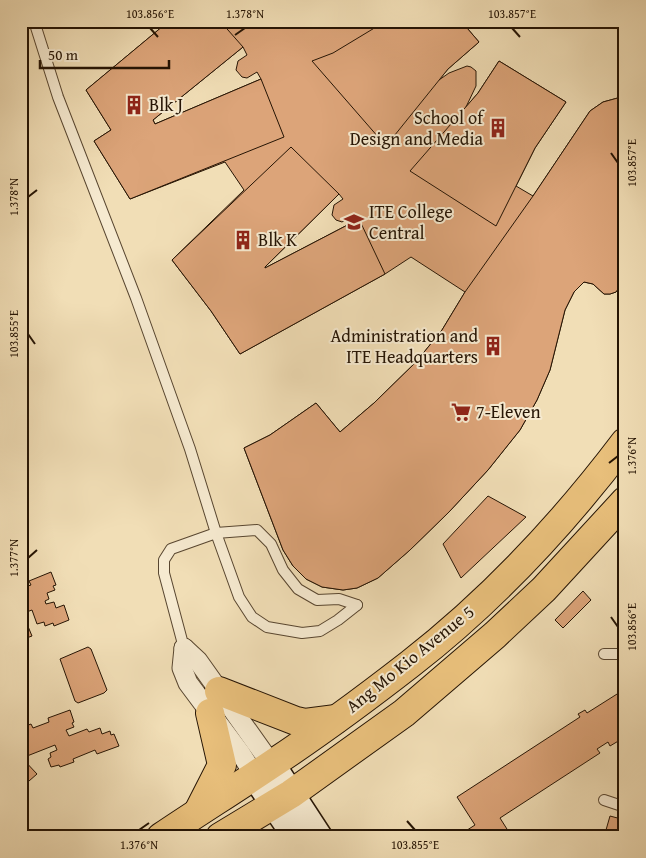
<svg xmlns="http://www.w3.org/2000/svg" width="646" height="858" font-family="'Gentium Book Plus',serif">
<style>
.building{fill:#dca479;stroke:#251404;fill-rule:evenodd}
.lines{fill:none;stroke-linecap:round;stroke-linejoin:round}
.service-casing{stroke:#584630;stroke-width:12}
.minor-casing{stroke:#584630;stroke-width:21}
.secondary-casing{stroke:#251404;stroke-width:29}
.primary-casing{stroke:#251404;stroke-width:30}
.service{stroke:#f6ead0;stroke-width:10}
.minor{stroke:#f6ead0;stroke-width:19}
.secondary{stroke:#f6ead0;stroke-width:26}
.primary{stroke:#e8bf7b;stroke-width:28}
.ticks{fill:none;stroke:#251404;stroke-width:2}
.labels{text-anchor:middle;stroke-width:4;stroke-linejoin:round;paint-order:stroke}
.poi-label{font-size:18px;fill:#251404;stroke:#f6ead0;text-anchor:start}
.street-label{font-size:18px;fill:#251404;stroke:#f6ead0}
.neatline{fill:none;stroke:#251404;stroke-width:2}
.ticks-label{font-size:12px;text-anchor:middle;fill:#251404}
</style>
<rect width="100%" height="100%" fill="#f1deb6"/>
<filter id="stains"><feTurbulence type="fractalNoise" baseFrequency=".004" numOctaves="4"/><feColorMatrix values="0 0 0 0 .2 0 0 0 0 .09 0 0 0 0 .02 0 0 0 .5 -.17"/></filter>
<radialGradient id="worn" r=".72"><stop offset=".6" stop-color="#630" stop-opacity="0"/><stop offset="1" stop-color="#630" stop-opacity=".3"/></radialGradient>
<g class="building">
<path d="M163 21H461L479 42 448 69 439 80 449 73 467 66 471 67 476 71V86L466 107 478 93 499 61 566 102 535 148 516 186 533 196 590 111 603 102 625 96V279L616 292 610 294H604L593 284 584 282 574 292 565 310 550 370 537 400 520 430 488 470 449 512 410 550 378 578 357 588 343 590 322 587 306 579 293 566 283 550 244 448 270 435 316 403 340 432 374 403 416 362 442 330 465 292 411 257 385 274 240 354 211 311 172 260 244 190 225 162 130 199 94 141 111 130 86 90 163 26ZM243 47 247 55 238 61 236 70 242 77 247 78 257 72 261 79 155 124 153 120ZM339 194 343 199 334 205 332 215 336 220 342 222 355 214 359 219 265 268V267Z"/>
<path d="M169 21H220L243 47 153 120 155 124 261 79 284 137 130 199 94 141 111 130 86 90Z"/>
<path d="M386 21H461L479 42 448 69 386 146 312 61 333 53Z"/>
<path d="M499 61 566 102 535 148 496 226 410 171 478 93Z"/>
<path d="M625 96V279L616 292 610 294H604L593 284 584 282 574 292 565 310 550 370 537 400 520 430 488 470 449 512 410 550 378 578 357 588 343 590 322 587 306 579 293 566 283 550 244 448 270 435 316 403 340 432 374 403 416 362 442 330 465 292 533 196 590 111 603 102Z"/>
<path d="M291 147 339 194 265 267V268L359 219 385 274 240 354 211 311 172 260Z"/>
<path d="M488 496 526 517 461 578 443 544Z"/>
<path d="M51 572 56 585 53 586 55 590 47 593 49 599 45 601 46 604 54 602 56 608 64 605 69 620 54 626 53 623 45 626 44 622 37 624 32 610 21 614V588L31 585 29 581Z"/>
<path d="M583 591 591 600 563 628 555 620Z"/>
<path d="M23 620 25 624H27L32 636 21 640V621Z"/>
<path d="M88 647 91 649 107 690 104 693 78 703 75 701 60 659Z"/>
<path d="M625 689V737L610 746 608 742 597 749 600 753 500 818 512 837H462L461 834 475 825 457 797 580 717 578 714 585 710 587 713Z"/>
<path d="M70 710 74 722 72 723 74 727 66 730 69 736 87 729 89 732 100 728 102 734 110 731 111 735 114 734 119 746 97 754 95 750 73 759 74 762 60 767 59 765 51 767 48 759 51 757 50 753 57 750 55 745 22 758 37 774 21 788V754L28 752 25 745 21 747V728L31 724 33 728 49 722 48 718Z"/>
<path d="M610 816 625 820V837H604Z"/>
</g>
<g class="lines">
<defs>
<g id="service">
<path d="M34 21 58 97 136 298 190 449 216 533 239 597 252 617 267 627 302 633 320 631 338 620 357 605"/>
<path d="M184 648 164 573V560L171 549 216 533 257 530 271 544 283 570 298 589 317 600 339 599 357 605"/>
<path d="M604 654H619L625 657"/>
<path d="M604 800 625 807"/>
</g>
<g id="minor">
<path d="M184 648 182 668 188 683 241 754 255 776"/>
<path d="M184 648 198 661 272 765"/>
</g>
<g id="secondary">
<path d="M272 765 319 837"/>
<path d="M255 776 296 837"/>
</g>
<g id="primary">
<path d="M219 691 296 721 305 723 336 719"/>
<path d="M199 810 222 765 210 713"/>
<path d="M161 837C198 812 235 789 272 764 319 733 365 699 410 664 491 601 563 524 625 442"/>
<path d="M220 837 291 794 404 713 495 635 544 589 625 501"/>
</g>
</defs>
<use href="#service" class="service-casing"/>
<use href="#minor" class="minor-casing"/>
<use href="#secondary" class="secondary-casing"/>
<use href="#primary" class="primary-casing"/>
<use href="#service" class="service"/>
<use href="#minor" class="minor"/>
<use href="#secondary" class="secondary"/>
<use href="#primary" class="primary"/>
</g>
<path class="ticks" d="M150 28 158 37M512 28 520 37M235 35 245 28M611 153 618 163M28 197 37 190M28 334 35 344M609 463 618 456M28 558 37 550M611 617 618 627M407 821 415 830M139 830 149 823"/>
<defs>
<symbol id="building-bare" viewBox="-9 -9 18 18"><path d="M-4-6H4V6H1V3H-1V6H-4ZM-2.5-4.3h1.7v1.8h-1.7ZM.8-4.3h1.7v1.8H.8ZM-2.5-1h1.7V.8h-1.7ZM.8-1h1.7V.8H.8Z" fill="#8f2418" stroke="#f6ead0" stroke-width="2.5" paint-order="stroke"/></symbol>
<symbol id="university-bare" viewBox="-9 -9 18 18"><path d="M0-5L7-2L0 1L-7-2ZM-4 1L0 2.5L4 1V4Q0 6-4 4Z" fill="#8f2418" stroke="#f6ead0" stroke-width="2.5" paint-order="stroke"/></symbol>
<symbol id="supermarket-bare" viewBox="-9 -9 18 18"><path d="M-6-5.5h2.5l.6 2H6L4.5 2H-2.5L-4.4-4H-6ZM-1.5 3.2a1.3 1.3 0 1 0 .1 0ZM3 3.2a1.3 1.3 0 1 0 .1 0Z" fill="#8f2418" stroke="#f6ead0" stroke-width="2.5" paint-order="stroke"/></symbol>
</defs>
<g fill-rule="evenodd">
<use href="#building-bare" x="120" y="91" width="28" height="28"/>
<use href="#building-bare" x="484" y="114" width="28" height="28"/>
<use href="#university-bare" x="340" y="208" width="28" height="28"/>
<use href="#building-bare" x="229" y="226" width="28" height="28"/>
<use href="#building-bare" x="479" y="332" width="28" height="28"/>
<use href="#supermarket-bare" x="447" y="398" width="28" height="28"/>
</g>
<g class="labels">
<g class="poi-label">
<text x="149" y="111">Blk J</text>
<text x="483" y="124" text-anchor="end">School of<tspan x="483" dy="21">Design and Media</tspan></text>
<text x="369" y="218">ITE College<tspan x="369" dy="21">Central</tspan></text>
<text x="258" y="246">Blk K</text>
<text x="478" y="342" text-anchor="end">Administration and<tspan x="478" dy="21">ITE Headquarters</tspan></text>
<text x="476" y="418">7-Eleven</text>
</g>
<g class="street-label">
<text transform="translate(410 659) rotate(-39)" y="6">Ang Mo Kio Avenue 5</text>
</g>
</g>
<rect width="646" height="858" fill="none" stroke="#f1deb6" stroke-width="55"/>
<path d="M40 60v8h129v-8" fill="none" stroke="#251404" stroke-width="2.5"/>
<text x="48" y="60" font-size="15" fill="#251404" stroke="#f6ead0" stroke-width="4" paint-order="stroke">50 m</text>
<rect x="28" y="28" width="590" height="802" class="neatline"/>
<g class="ticks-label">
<text x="150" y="18">103.856°E</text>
<text x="245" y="18">1.378°N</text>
<text x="512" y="18">103.857°E</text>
<text transform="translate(632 163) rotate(-90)" y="4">103.857°E</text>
<text transform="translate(14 197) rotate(-90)" y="4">1.378°N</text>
<text transform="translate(14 334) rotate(-90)" y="4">103.855°E</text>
<text transform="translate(632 456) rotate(-90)" y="4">1.376°N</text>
<text transform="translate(14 558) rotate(-90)" y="4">1.377°N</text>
<text transform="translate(632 627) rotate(-90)" y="4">103.856°E</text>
<text x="139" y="849">1.376°N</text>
<text x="415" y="849">103.855°E</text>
</g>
<rect width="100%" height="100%" filter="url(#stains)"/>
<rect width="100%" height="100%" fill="url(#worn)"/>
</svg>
